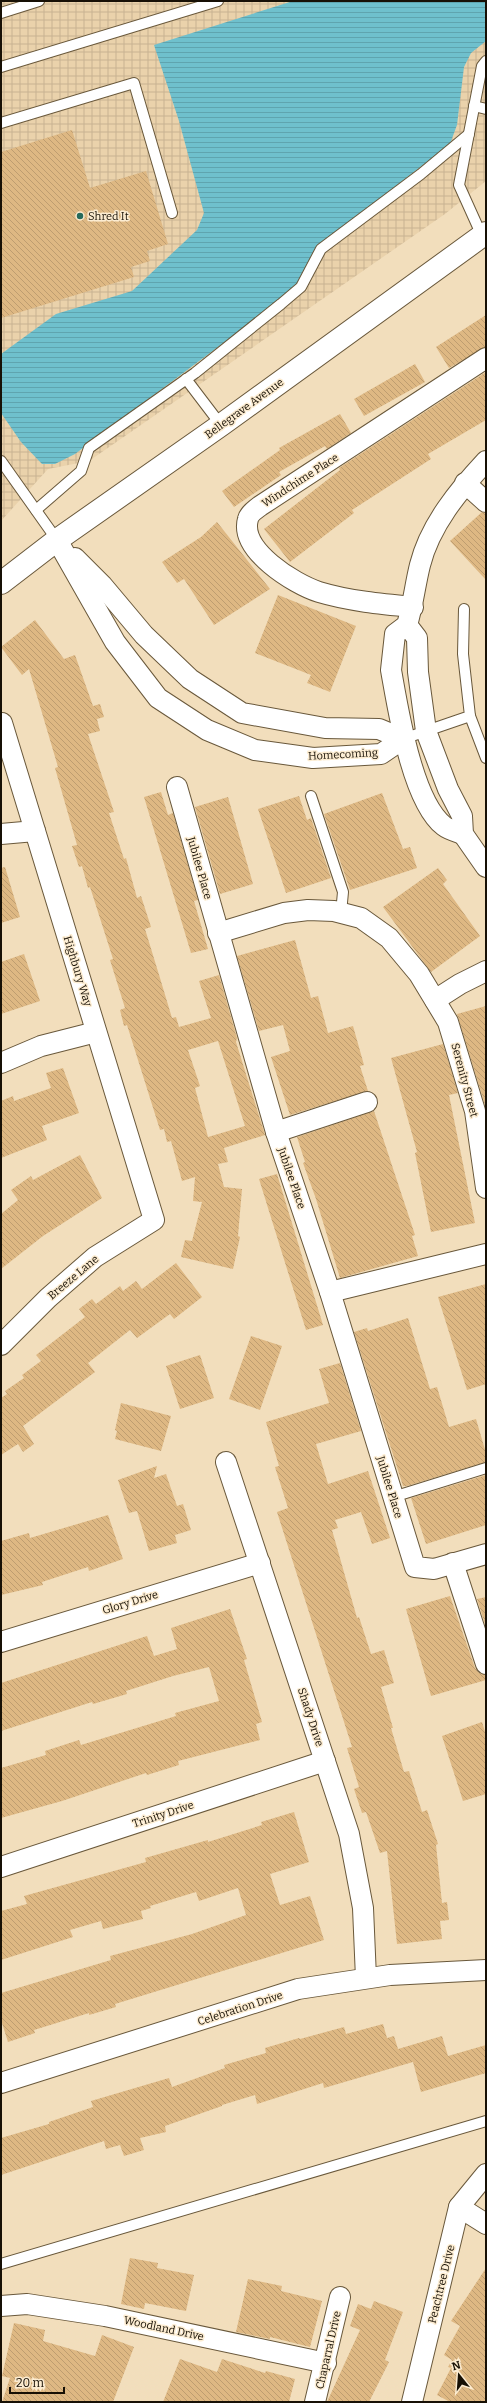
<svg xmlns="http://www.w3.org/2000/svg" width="487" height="2403" font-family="Bitter,serif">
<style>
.industrial{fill:url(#industrial-grid)}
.water{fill:url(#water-rules)}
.building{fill:url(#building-back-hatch);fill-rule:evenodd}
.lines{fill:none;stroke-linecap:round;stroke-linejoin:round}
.lane-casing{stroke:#69583b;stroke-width:12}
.street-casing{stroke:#69583b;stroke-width:22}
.secondary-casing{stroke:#69583b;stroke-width:24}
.lane{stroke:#fff;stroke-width:10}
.street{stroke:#fff;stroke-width:20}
.secondary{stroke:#fff;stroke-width:22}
.poi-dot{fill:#266a5b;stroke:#fcecd1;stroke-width:1.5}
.labels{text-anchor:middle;stroke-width:3;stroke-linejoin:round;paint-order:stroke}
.poi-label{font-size:11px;fill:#171005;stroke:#fcecd1;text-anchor:start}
.street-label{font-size:11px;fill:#171005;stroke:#fcecd1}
</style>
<defs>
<pattern id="industrial-grid" width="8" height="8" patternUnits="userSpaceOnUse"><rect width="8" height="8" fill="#ead2ab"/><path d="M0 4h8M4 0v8" fill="none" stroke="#c8b392"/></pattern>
<pattern id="water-rules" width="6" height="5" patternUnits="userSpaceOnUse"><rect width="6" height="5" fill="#6fc0cd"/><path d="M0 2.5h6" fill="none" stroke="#5fa4af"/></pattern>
<pattern id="building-back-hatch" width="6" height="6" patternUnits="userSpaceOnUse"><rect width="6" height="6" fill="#deb883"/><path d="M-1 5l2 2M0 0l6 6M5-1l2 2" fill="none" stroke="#be9d70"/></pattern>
</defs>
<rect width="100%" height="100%" fill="#f2debc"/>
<path class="industrial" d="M1 1H486V181L445 214 89 461 48 469 1 521Z"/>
<path class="water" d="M293 1H486V41L471 53 464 67 457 125 450 144 316 248 302 280 270 308 75 454 55 464H42L21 442 1 413V354L56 314 132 291 197 230 204 213 179 121 154 45Z"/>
<g class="building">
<path d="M72 130 90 188 146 171 168 244 147 251 150 261 131 267 134 277 1 318V152Z"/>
<path d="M486 315V347L449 368 436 347Z"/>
<path d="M415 364 425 382 364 416 354 399Z"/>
<path d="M486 372V420L428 454 431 459 352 510 354 513 290 562 264 529 340 470 339 468Z"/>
<path d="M340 414 351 433 327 449 325 446 279 472 281 475 234 507 222 491 280 450 279 448Z"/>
<path d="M482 512 486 513V580L450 541Z"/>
<path d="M217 522 270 589 214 625 184 579 177 583 162 562 201 537Z"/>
<path d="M278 595 356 626 330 692 307 683 311 675 255 653Z"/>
<path d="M35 620 64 659 75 655 93 706 100 704 104 717 97 719 100 731 88 734 114 812 109 813 124 859 126 858 137 898 141 896 151 927 145 929 160 978 172 1018 176 1017 179 1027 211 1018 199 981 219 975 237 1038 236 1042 265 1135 224 1148 228 1162 218 1164 224 1187 242 1189 238 1236 240 1237 233 1269 181 1257 185 1240 192 1241 202 1202 193 1201 195 1177 182 1181 171 1141 167 1142 164 1129 160 1130 127 1025 124 1026 120 1010 125 1008 110 960 113 959 90 887 88 888 82 866 79 867 72 846 77 845 55 768 58 767 29 669 22 675 1 647ZM218 1041 245 1126 208 1137 195 1088 200 1086 188 1050Z"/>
<path d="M161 792 168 815 173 813 198 900 194 901 208 949 191 953 144 797Z"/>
<path d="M382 793 403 849 410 847 417 868 350 890 324 814Z"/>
<path d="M299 796 307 820 311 818 331 878 286 893 258 809Z"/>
<path d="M228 797 253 884 220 894 195 807Z"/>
<path d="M5 867 20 917 1 923V868Z"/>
<path d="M438 868 447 880 443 884 480 936 431 972 383 907Z"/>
<path d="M295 940 311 998 318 996 328 1033 353 1026 364 1065 360 1066 368 1091 290 1115 271 1057 290 1051 283 1025 259 1031 237 956Z"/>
<path d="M24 954 40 1001 1 1014V962Z"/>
<path d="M486 1006V1108L457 1014Z"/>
<path d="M443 1044 458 1093 449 1095 475 1223 431 1232 415 1153 417 1152 391 1058Z"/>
<path d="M63 1068 79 1113 42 1126 47 1140 1 1158V1101L13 1096 14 1101 51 1088 46 1073Z"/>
<path d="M374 1111 415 1235 412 1236 418 1256 340 1278 316 1199 303 1163 305 1162 297 1137Z"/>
<path d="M80 1155 102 1198 43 1236 1 1269V1214L18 1200 11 1190 31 1176 33 1180Z"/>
<path d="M277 1174 323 1325 306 1330 259 1179Z"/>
<path d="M176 1263 202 1297 174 1319 170 1314 137 1338 130 1330 88 1363 95 1372 23 1426 34 1444 23 1452 18 1444 1 1455V1398L7 1394 5 1391 24 1378 22 1375 41 1361 36 1355 85 1317 79 1309 92 1299 96 1304 120 1286 123 1291 136 1281 142 1289Z"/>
<path d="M486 1284V1384L467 1390 438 1297Z"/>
<path d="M408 1318 430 1389 437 1387 449 1427 476 1419 486 1453V1462L407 1486H403L354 1332 367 1328 368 1331Z"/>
<path d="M251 1336 282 1346 260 1410 229 1399Z"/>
<path d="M200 1355 214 1398 180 1409 166 1366Z"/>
<path d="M340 1363 361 1431 316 1444 328 1484 368 1471 390 1538 372 1544 361 1512 335 1520 338 1528 332 1530 357 1618 359 1617 371 1654 384 1650 394 1683 381 1687 393 1728H391L404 1772 409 1771 422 1812 427 1810 438 1844 436 1845 442 1903 447 1902 449 1920 440 1921 442 1939 397 1944 387 1851 380 1853 366 1812 362 1813 354 1789 359 1787 347 1748 352 1747 277 1512 288 1508 275 1467 279 1466 266 1422 329 1403 319 1369Z"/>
<path d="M121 1403 171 1416 161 1451 115 1439 117 1431 115 1430Z"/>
<path d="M157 1466 154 1478 166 1474 177 1506 183 1504 191 1530 175 1535 177 1543 149 1551 137 1511 129 1513 118 1480Z"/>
<path d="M486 1475V1525L426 1544 411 1498Z"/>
<path d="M108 1515 123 1559 89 1571 88 1567 42 1582 43 1585 1 1595V1541L29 1533 30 1538Z"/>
<path d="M450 1596 475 1668 479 1673 486 1675V1680L431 1696 406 1609Z"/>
<path d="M486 1597V1627L477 1599Z"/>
<path d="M230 1609 247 1659 244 1660 262 1722 256 1724 260 1740 178 1761 179 1765 147 1775 146 1773 62 1801 1 1818V1768L46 1755 45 1751 79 1740 81 1745 176 1716 175 1713 219 1701 209 1667 173 1676 126 1691 127 1694 93 1704 92 1702 1 1731V1683L147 1636 154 1656 177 1649 171 1628Z"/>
<path d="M482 1722 486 1735V1794L463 1801 442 1736Z"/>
<path d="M294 1812 309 1862 270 1874 280 1905 310 1896 324 1940 115 2004 116 2007 89 2015V2013L34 2030 35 2033 8 2042 1 2020V1993L111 1960 110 1956 192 1934 246 1915 238 1888 199 1901 196 1892 150 1906 151 1908 141 1911 143 1919 103 1929 101 1921 70 1930 73 1937 1 1960V1911L27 1904 24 1896 146 1862 145 1858 208 1840V1842L262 1825 261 1822Z"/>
<path d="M383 2024 387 2038 394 2036 398 2049 442 2036 448 2056 486 2045V2073L421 2092 413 2062 324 2088 323 2083 257 2104 255 2095 222 2105V2106L165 2126 166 2132 140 2138 144 2150 124 2156 120 2145 106 2149 104 2141 1 2175V2138L49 2124V2122L93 2107 91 2101 169 2078 172 2087 225 2068 224 2065 266 2053 265 2048 299 2038 300 2039 344 2027 346 2034Z"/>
<path d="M130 2258 158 2263 157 2268 194 2275 186 2311 145 2303 144 2309 121 2304Z"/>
<path d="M486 2268V2402H450L437 2395 451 2368 448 2367 452 2360 444 2355 460 2326 451 2321Z"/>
<path d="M248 2279 282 2286 281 2291 322 2301 310 2347 270 2337V2339L236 2332Z"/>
<path d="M374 2301 403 2312 385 2360 389 2362 369 2402H327L360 2330 350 2326 358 2304 371 2309Z"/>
<path d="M14 2323 45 2330 43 2341 95 2356 102 2335 134 2347 113 2402H2L10 2378 2 2376Z"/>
<path d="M180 2359 217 2372 222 2359 265 2373 266 2371 295 2379 289 2402H163Z"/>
</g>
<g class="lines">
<defs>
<g id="lane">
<path d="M1 13 39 1"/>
<path d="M1 67 218 1"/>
<path d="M474 106 486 109"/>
<path d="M1 123 134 83 172 213"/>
<path d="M482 236 459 185 482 66 486 61"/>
<path d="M186 379 221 425"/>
<path d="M1 461 57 540"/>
<path d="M36 510 81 471 89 448 195 373 281 304 301 287 321 249 421 174 469 134"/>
<path d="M470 716 486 758"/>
<path d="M403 739 470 716 463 654 464 609"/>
<path d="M311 796 343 892 341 913"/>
<path d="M393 1497 486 1468"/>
<path d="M1 2264 486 2121"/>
</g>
<g id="street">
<path d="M465 483 486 502"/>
<path d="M57 540 115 642 158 698 207 730 255 750 313 758 381 754 403 739"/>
<path d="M75 558 102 585 144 635 190 679 242 713 325 728 379 729 403 739"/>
<path d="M413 607C381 604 349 601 319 592 294 584 239 550 248 519 249 514 256 509 260 506L486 358"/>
<path d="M407 625 417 638 418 672 426 731 448 789 462 816 463 834 486 867"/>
<path d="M177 787 276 1132 330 1292 415 1567 434 1569 486 1554"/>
<path d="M1 834 35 831"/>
<path d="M463 834C457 832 449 830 444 826 412 801 398 709 391 670L395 634 407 625C413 605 415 585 420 565 430 525 459 490 486 461"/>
<path d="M218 933 284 913 308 910 334 911 361 918 389 938 419 974 448 1022 475 1111 486 1188"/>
<path d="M435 1000 460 984 486 971"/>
<path d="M1 1063 41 1046 96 1032"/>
<path d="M276 1132 367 1102"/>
<path d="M330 1292 486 1254"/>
<path d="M1 1345 48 1298 95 1257 154 1220 2 723"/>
<path d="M226 1462 349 1834 363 1908 366 1978"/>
<path d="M453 1563 486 1664"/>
<path d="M1 1642 260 1563"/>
<path d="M1 1867 325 1761"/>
<path d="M1 2083 298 1989 390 1975 486 1970"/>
<path d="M459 2207 486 2224"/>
<path d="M1 2306 27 2304 105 2316 326 2363"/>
<path d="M315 2402 340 2297"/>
<path d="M412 2402 459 2207 486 2174"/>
</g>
<path id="secondary" d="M1 583 57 540 221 425 486 233"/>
</defs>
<use href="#lane" class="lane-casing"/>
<use href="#street" class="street-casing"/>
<use href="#secondary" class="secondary-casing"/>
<use href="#lane" class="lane"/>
<use href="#street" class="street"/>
<use href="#secondary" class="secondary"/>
</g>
<circle class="poi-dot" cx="80" cy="216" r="4"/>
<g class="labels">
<g class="poi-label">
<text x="88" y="220">Shred It</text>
</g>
<g class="street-label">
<text transform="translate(244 408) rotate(-36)" y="4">Bellegrave Avenue</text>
<text transform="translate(300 480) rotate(-33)" y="4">Windchime Place</text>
<text transform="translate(343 754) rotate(-3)" y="4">Homecoming</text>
<text transform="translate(200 868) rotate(74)" y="4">Jubilee Place</text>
<text transform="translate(78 971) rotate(73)" y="4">Highbury Way</text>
<text transform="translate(465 1080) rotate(75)" y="4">Serenity Street</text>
<text transform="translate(292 1178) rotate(71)" y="4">Jubilee Place</text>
<text transform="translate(73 1277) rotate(-40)" y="4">Breeze Lane</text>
<text transform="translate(390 1487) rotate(73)" y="4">Jubilee Place</text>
<text transform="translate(130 1602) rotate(-17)" y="4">Glory Drive</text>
<text transform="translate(311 1717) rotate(72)" y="4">Shady Drive</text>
<text transform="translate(163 1814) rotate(-18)" y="4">Trinity Drive</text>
<text transform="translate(240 2008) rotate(-18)" y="4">Celebration Drive</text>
<text transform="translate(441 2284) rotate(-76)" y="4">Peachtree Drive</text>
<text transform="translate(164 2328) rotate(12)" y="4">Woodland Drive</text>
<text transform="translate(328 2350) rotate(-77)" y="4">Chaparral Drive</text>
</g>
</g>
<rect width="487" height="2403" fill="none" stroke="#171005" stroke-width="4"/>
<g transform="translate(459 2375) rotate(343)" stroke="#fcecd1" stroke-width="3" paint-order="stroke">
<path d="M0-3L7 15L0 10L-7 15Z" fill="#171005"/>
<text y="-6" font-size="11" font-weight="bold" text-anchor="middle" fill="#171005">N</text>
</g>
<path d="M10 2387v6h54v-6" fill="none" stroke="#171005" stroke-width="2"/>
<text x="16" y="2387" font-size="12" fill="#171005" stroke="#fcecd1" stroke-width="3" paint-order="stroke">20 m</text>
</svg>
